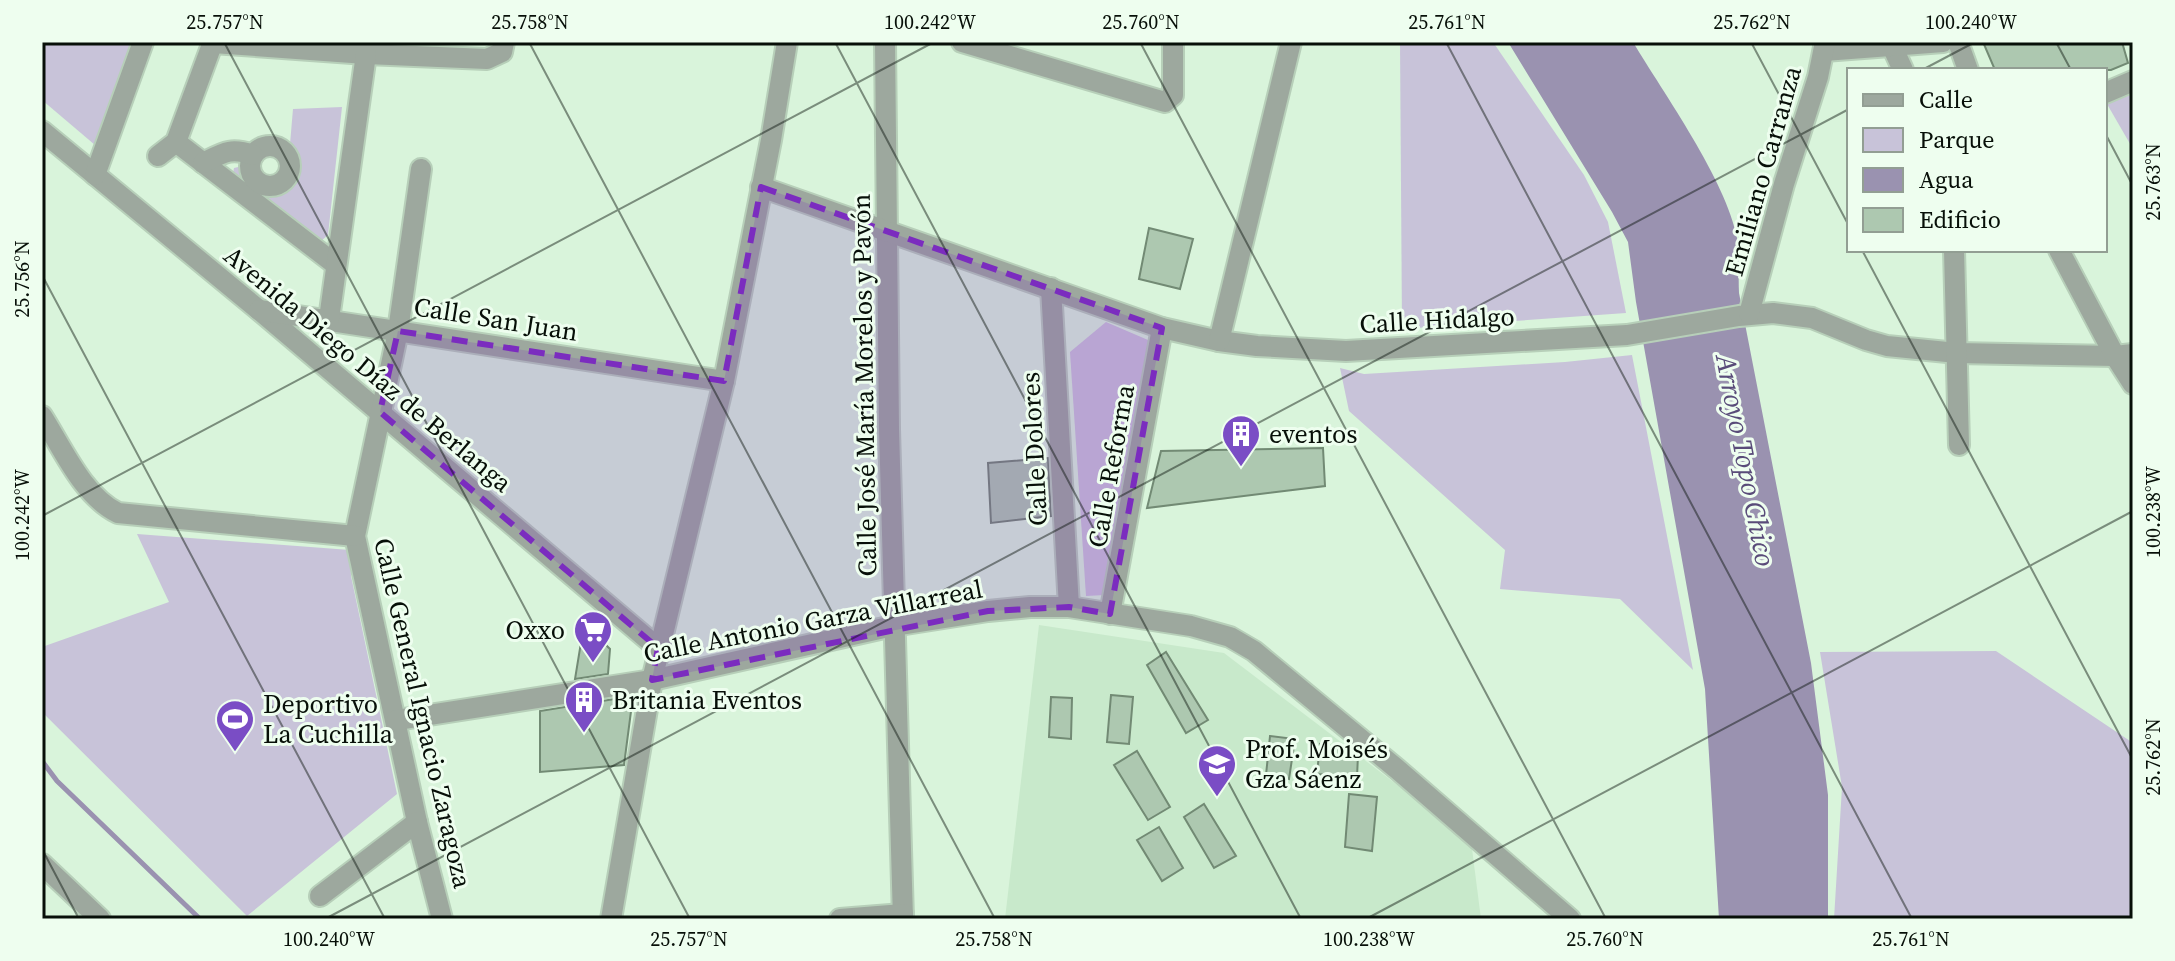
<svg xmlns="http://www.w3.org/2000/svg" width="2175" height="961" font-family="'Source Serif 4',serif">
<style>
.built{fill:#c8e9cb}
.green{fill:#c8c3d9}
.water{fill:#9a92b0}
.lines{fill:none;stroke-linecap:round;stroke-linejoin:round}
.stream{stroke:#9a92b0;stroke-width:5}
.building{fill:#adc8b0;stroke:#728a74;stroke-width:2}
.minor-casing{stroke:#b7cfb9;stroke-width:24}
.minor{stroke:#9da89e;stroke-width:20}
.marked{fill:#7b2cbf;fill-opacity:0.2;stroke:#7b2cbf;stroke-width:6;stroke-dasharray:16 10;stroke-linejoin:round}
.ticks{fill:none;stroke:#070f08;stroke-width:2;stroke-opacity:0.45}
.labels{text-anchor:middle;stroke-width:6;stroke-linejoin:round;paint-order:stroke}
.street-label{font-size:26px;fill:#070f08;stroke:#eefeef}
.poi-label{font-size:26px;fill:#070f08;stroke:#eefeef;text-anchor:start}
.water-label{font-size:28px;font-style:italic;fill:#594b79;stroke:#eefeef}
.neatline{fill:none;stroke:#070f08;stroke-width:3}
.ticks-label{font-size:20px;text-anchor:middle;fill:#070f08}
</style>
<rect width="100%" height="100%" fill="#d9f4db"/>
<path class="built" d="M1039 625 1224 653 1471 841 1481 919H1005Z"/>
<g class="green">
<path d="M42 42H135L95 145 42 100Z"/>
<path d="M1400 42H1493L1584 175 1608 222 1626 313 1402 329Z"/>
<path d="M2133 94V149L2107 104Z"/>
<path d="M342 107 328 235 321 241 310 240 232 178 234 168 247 165 252 179 261 188C283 191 292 184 295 163L286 145 290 144 293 109Z"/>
<path d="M1106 322 1155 343 1105 595 1086 596 1070 352Z"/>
<path d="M1632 355 1693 670 1620 599 1500 589 1505 550 1349 411 1340 368 1364 374 1565 362Z"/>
<path d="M137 534 350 550 351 576 397 794 247 916 42 712V647L169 602Z"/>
<path d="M1996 651 2133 743V919H1834L1842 787 1820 652Z"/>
</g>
<path class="water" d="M1508 42H1633C1664 94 1726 180 1737 238 1740 255 1738 275 1739 293L1811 663 1828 795V919H1719L1705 689 1636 302 1628 242 1612 212Z"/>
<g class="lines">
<path class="stream" d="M42 761 57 781 200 919"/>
</g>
<g class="building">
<path d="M1983 42H2122L2128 63 2111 70H1995Z"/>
<path d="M1149 228 1193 239 1180 289 1139 279Z"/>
<path d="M1323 448 1325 486 1147 508 1161 451Z"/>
<path d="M1048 458 1051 516 991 523 988 463Z"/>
<path d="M584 624 610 649 608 674 575 679Z"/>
<path d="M1166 652 1208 720 1186 733 1147 665Z"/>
<path d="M1111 695 1133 697 1129 744 1107 742Z"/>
<path d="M633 696 624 765 540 772V711Z"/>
<path d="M1051 697 1072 698 1071 739 1049 737Z"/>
<path d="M1270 736 1295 739 1289 779 1266 775Z"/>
<path d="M1320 744 1358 755 1357 777 1317 774Z"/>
<path d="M1137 751 1170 807 1148 820 1114 765Z"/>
<path d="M1349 794 1377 797 1372 851 1345 847Z"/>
<path d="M1204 804 1236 856 1214 868 1184 817Z"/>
<path d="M1159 827 1183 868 1162 881 1137 840Z"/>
</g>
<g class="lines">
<defs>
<g id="minor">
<path d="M885 42 889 429 903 919"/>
<path d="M962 42 1165 102 1173 95V42"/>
<path d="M1958 42 1968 70"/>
<path d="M213 43 366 54 487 59 502 52 504 42"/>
<path d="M1892 46 1903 70"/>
<path d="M1824 51 1943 42"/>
<path d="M2105 93 2133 81"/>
<path d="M42 131 259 310 658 648"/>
<path d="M176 142 335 264"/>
<circle cx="270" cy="166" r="20"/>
<path d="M158 156 176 142 213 42"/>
<path d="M203 163C223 153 230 147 253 155"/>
<path d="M421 169 398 331 355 536 417 822 442 919"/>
<path d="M95 175 143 42"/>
<path d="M761 187 1162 328 1219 341 1257 346 1346 351 1627 335 1739 316 1773 313 1812 318 1866 340 1887 346 1957 353 2115 356 2133 354"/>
<path d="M1954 250 1959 445"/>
<path d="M2059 250 2115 356 2133 384"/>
<path d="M1051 288 1069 607"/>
<path d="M259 310 724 381"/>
<path d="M1749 314 1784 184 1818 77 1825 42"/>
<path d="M329 319 366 54"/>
<path d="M1219 341 1291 42"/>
<path d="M42 416C63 449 83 496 118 513L355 536"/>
<path d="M1110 614 1162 328"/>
<path d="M397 720 652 680 893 626 988 611 1030 607H1069L1191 626 1230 637 1254 651 1397 769 1570 919"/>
<path d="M42 864 100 919"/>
<path d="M320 896 417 822"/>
<path d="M611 919 652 680 724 381 771 140 787 42"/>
<path d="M840 919 903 914"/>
</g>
</defs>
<use href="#minor" class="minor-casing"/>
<use href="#minor" class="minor"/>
</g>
<path class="marked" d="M761 187 1162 328 1110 614 1069 607 988 611 652 680 658 648 380 412 398 331 724 381Z"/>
<path class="ticks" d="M224 42 690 919M529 42 995 919M835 42 1301 919M1140 42 1606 919M1446 42 1912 919M1751 42 1849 226M2056 42 2071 70M1922 70 1975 42M2105 133 2133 186M1862 250 2133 760M42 275 385 919M42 516 934 42M42 849 79 919M325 919 1849 109M1366 919 2133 511"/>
<defs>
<symbol id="building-pin" viewBox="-11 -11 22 30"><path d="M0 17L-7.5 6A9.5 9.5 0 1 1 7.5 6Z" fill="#7a4dc5" stroke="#eefeef"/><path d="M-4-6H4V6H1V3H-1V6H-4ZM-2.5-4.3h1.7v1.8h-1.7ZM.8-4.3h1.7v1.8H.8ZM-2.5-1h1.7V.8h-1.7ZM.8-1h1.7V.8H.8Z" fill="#fff"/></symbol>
<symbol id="supermarket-pin" viewBox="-11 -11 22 30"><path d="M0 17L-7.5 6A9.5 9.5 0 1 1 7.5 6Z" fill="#7a4dc5" stroke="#eefeef"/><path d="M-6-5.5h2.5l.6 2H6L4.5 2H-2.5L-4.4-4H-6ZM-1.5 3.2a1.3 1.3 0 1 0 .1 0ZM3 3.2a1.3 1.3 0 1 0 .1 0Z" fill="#fff"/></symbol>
<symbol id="stadium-pin" viewBox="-11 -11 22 30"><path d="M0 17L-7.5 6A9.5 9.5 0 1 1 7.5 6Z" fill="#7a4dc5" stroke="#eefeef"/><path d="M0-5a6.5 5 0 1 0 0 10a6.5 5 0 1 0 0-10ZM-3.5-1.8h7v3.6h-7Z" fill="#fff"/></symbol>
<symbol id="school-pin" viewBox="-11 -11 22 30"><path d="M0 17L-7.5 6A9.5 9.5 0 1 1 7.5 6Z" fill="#7a4dc5" stroke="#eefeef"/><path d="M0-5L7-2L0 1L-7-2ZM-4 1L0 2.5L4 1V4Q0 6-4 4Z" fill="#fff"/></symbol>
</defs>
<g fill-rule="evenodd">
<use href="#building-pin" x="1219" y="412" width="44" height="60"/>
<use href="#supermarket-pin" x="571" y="608" width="44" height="60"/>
<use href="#building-pin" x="562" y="678" width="44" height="60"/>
<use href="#stadium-pin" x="213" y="697" width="44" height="60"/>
<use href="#school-pin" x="1195" y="742" width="44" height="60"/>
</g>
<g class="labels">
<g class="street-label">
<text transform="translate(1763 171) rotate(-74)" y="9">Emiliano Carranza</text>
<text transform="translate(496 319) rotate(9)" y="9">Calle San Juan</text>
<text transform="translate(1437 320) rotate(-3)" y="9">Calle Hidalgo</text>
<text transform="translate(368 369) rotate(40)" y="9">Avenida Diego Díaz de Berlanga</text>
<text transform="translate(864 385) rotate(-91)" y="9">Calle José María Morelos y Pavón</text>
<text transform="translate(1034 449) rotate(-93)" y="9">Calle Dolores</text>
<text transform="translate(1111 466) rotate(-80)" y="9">Calle Reforma</text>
<text transform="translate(813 621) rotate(-11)" y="9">Calle Antonio Garza Villarreal</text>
<text transform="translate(423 713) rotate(77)" y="9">Calle General Ignacio Zaragoza</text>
</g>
<g class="poi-label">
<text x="1269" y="443">eventos</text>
<text x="565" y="639" text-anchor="end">Oxxo</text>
<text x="612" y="709">Britania Eventos</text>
<text x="263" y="713">Deportivo<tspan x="263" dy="30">La Cuchilla</tspan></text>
<text x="1245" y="758">Prof. Moisés<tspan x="1245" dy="30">Gza Sáenz</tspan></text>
</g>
<g class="water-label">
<text transform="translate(1746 460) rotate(79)" y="10">Arroyo Topo Chico</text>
</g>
</g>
<rect width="2175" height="961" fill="none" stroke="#eefeef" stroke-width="88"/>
<rect x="1847" y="68" width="260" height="184" fill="#eefeef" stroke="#929e93" stroke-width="2"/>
<rect x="1863" y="94" width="40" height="12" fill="#9da89e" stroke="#929e93" stroke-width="2"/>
<text x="1919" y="108" font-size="24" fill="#070f08">Calle</text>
<rect x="1863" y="128" width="40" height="24" fill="#c8c3d9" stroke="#929e93" stroke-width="2"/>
<text x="1919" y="148" font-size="24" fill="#070f08">Parque</text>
<rect x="1863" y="168" width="40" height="24" fill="#9a92b0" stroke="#929e93" stroke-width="2"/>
<text x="1919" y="188" font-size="24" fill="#070f08">Agua</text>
<rect x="1863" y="208" width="40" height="24" fill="#adc8b0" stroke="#929e93" stroke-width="2"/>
<text x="1919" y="228" font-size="24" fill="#070f08">Edificio</text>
<rect x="44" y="44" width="2087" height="873" class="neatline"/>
<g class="ticks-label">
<text x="225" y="29">25.757°N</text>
<text x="530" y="29">25.758°N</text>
<text x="930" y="29">100.242°W</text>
<text x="1141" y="29">25.760°N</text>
<text x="1447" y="29">25.761°N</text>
<text x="1752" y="29">25.762°N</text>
<text x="1971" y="29">100.240°W</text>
<text transform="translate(2153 182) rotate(-90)" y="7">25.763°N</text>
<text transform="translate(22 279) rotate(-90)" y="7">25.756°N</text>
<text transform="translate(2153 512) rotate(-90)" y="7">100.238°W</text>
<text transform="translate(22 515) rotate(-90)" y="7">100.242°W</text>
<text transform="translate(2153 757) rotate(-90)" y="7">25.762°N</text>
<text x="329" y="946">100.240°W</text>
<text x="689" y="946">25.757°N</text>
<text x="994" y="946">25.758°N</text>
<text x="1369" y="946">100.238°W</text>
<text x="1605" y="946">25.760°N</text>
<text x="1911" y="946">25.761°N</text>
</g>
</svg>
